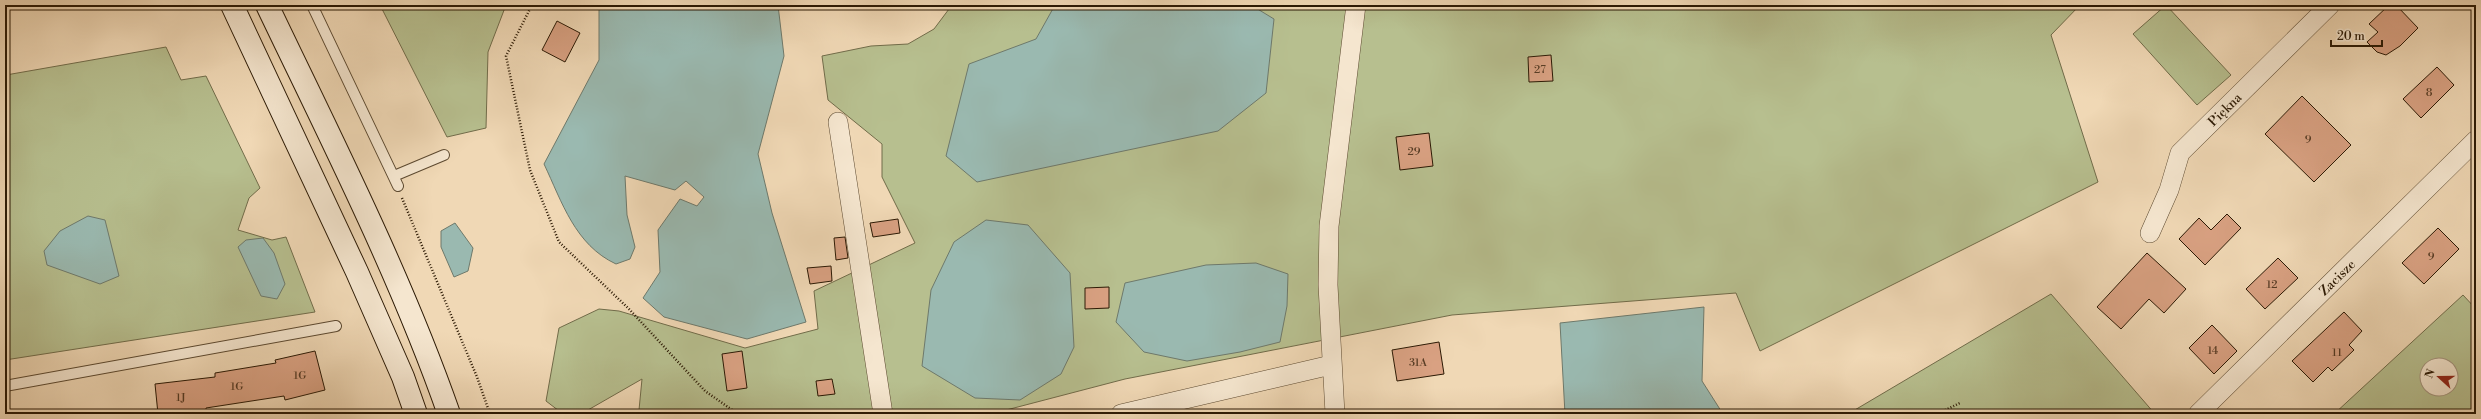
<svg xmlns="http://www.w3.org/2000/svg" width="2481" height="419" font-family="'Libre Bodoni',serif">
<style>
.green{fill:#b7bf8f;stroke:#716c4a;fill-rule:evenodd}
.water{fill:#9ab9b0;stroke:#6e796b}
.building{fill:#d9a182;stroke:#2b1904}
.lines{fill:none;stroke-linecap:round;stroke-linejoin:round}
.service-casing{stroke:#5c4930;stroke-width:12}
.minor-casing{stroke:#5c4930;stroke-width:20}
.secondary-casing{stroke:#2b1904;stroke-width:24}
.path{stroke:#2b1904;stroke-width:2.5;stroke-dasharray:1 2;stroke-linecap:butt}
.service{stroke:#f5e6cf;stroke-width:10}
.minor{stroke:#f5e6cf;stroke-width:19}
.secondary{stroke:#f5e6cf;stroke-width:22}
.labels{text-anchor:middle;stroke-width:4;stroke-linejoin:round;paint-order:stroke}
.number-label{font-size:11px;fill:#563b24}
.street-label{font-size:13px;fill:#2b1904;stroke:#f5e6cf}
</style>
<rect width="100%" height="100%" fill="#f0d8b5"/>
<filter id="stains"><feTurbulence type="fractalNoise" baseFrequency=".005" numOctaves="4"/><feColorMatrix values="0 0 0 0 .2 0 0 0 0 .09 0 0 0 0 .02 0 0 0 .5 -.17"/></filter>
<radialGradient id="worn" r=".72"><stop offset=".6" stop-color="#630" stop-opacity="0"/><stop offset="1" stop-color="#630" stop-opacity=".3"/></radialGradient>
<g class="green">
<path d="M380 5H506L488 52 486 128 447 137Z"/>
<path d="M952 5H2080L2051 35 2098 182 1760 351 1736 293 1452 315 1125 379 991 414H636L639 410 642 379 581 414H563L546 401 559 328 599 309 619 311 745 348 818 329 814 291 915 243 882 177V144L828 100 822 56 871 46 908 44 934 29Z"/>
<path d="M2166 5 2231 75 2197 105 2133 34Z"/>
<path d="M166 47 181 80 206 76 260 188 249 198 238 230 272 240 286 237 315 312 5 360V74L6 75Z"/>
<path d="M2051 294 2155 414H1848Z"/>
<path d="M2463 295 2476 309V414H2334ZM2427 365H2451V389H2427Z"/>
</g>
<g class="water">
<path d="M599 5H778L784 56 758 154 772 213 806 322 747 339 664 317 643 298 660 272 658 230 680 199 697 206 704 197 686 181 675 190 625 176 627 215 635 247 630 259 616 264C575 245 562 202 544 164L599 60Z"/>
<path d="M1055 5H1251L1274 19 1266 93 1218 131 977 182 946 156 969 64 1036 39Z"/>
<path d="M88 216 105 220 119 276 100 284 47 265 44 251 60 231Z"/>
<path d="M986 220 1028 225 1070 273 1074 347 1061 374 1020 400 975 398 922 366 931 290 954 242Z"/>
<path d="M455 223 473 248 468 271 454 277 441 247V231Z"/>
<path d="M263 238 274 253 285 284 277 299 261 296 238 247 246 240Z"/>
<path d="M1256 263 1288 274 1287 306 1280 342 1240 352 1187 361 1144 352 1116 322 1125 283 1206 265Z"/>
<path d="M1704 307 1702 381 1723 414H1565L1560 323Z"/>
</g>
<g class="building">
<path d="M2389 5H2396L2418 28 2400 46 2386 55 2377 52 2367 42 2378 32 2369 24Z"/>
<path d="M557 21 580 33 565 62 542 50Z"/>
<path d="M1551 55 1553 81 1529 82 1528 57Z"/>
<path d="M2437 67 2454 85 2421 118 2403 99Z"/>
<path d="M2302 96 2351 145 2314 182 2265 134Z"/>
<path d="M1429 133 1433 166 1400 170 1396 137Z"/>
<path d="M2227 214 2241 228 2205 265 2179 239 2199 218 2211 230Z"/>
<path d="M898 219 900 233 873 237 870 223Z"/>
<path d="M2438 228 2459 249 2424 284 2402 263Z"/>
<path d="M845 237 848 258 836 260 834 238Z"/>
<path d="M2147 253 2186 289 2164 313 2149 299 2121 329 2097 307Z"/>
<path d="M2278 258 2298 278 2265 309 2246 289Z"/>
<path d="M831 266 832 281 810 284 807 268Z"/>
<path d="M1109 287V308L1085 309V288Z"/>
<path d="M2344 312 2362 331 2349 345 2354 350 2332 371 2328 367 2313 382 2292 361Z"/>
<path d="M2212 325 2237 351 2214 374 2189 348Z"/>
<path d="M1439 342 1444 374 1397 381 1392 350Z"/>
<path d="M315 351 325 390 285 400 284 396 206 408V411L158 414 155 384 215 377V373L276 363 275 360Z"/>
<path d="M742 351 747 388 727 391 722 354Z"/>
<path d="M832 379 835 394 818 396 816 381Z"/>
</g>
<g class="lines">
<defs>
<g id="service">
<path d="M312 5 398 186"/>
<path d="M394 176 444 155"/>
<path d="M5 386 336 326"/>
</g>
<g id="minor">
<path d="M838 122 883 414"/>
<path id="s1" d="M2150 233 2169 190 2180 153 2330 5"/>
<path d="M1121 414 1331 365"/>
<path d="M1335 414 1328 285 1329 226 1356 5"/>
<path id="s2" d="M2198 414 2476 140"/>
</g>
<g id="secondary">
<path d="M232 5 357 272 403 377 416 414"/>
<path d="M267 5C331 139 400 274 449 414"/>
</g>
</defs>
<use href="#service" class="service-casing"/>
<use href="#minor" class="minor-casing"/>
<use href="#secondary" class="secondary-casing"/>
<g class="path">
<path d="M532 5 506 56 530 170 559 242 629 309 705 391 738 414"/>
<path d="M402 198 477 377 490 414"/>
<path d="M1937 414 1960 403"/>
</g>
<use href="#service" class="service"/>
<use href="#minor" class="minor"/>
<use href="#secondary" class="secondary"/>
</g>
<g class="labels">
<g class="number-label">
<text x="1540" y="73">27</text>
<text x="2429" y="96">8</text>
<text x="2308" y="143">9</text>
<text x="1414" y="155">29</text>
<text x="2431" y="260">9</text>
<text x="2272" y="288">12</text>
<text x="2213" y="354">14</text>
<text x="2337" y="356">11</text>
<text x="1418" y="366">31A</text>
<text x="300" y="379">1G</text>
<text x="237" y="390">1G</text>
<text x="181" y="401">1J</text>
</g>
<g class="street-label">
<text dy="5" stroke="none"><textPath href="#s1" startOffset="148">Piękna</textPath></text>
<text dy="5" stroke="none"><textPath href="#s2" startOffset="195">Zacisze</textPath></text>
</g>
</g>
<rect width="2481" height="419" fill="none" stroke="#f0d8b5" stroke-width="20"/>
<rect x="6" y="6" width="2469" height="407" fill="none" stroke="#2b1904" stroke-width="2"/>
<rect x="10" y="10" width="2461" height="399" fill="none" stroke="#2b1904"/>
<g transform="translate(2439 377) rotate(291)"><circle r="19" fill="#f5e6cf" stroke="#a4947e"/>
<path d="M0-3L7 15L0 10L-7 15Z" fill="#8f2418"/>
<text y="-6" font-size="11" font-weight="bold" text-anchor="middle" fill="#2b1904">N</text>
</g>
<path d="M2331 40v6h51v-6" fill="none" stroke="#2b1904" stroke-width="2"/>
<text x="2337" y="40" font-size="12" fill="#2b1904" stroke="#f5e6cf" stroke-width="3" paint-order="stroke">20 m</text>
<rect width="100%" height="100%" filter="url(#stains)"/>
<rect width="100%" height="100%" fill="url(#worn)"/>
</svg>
